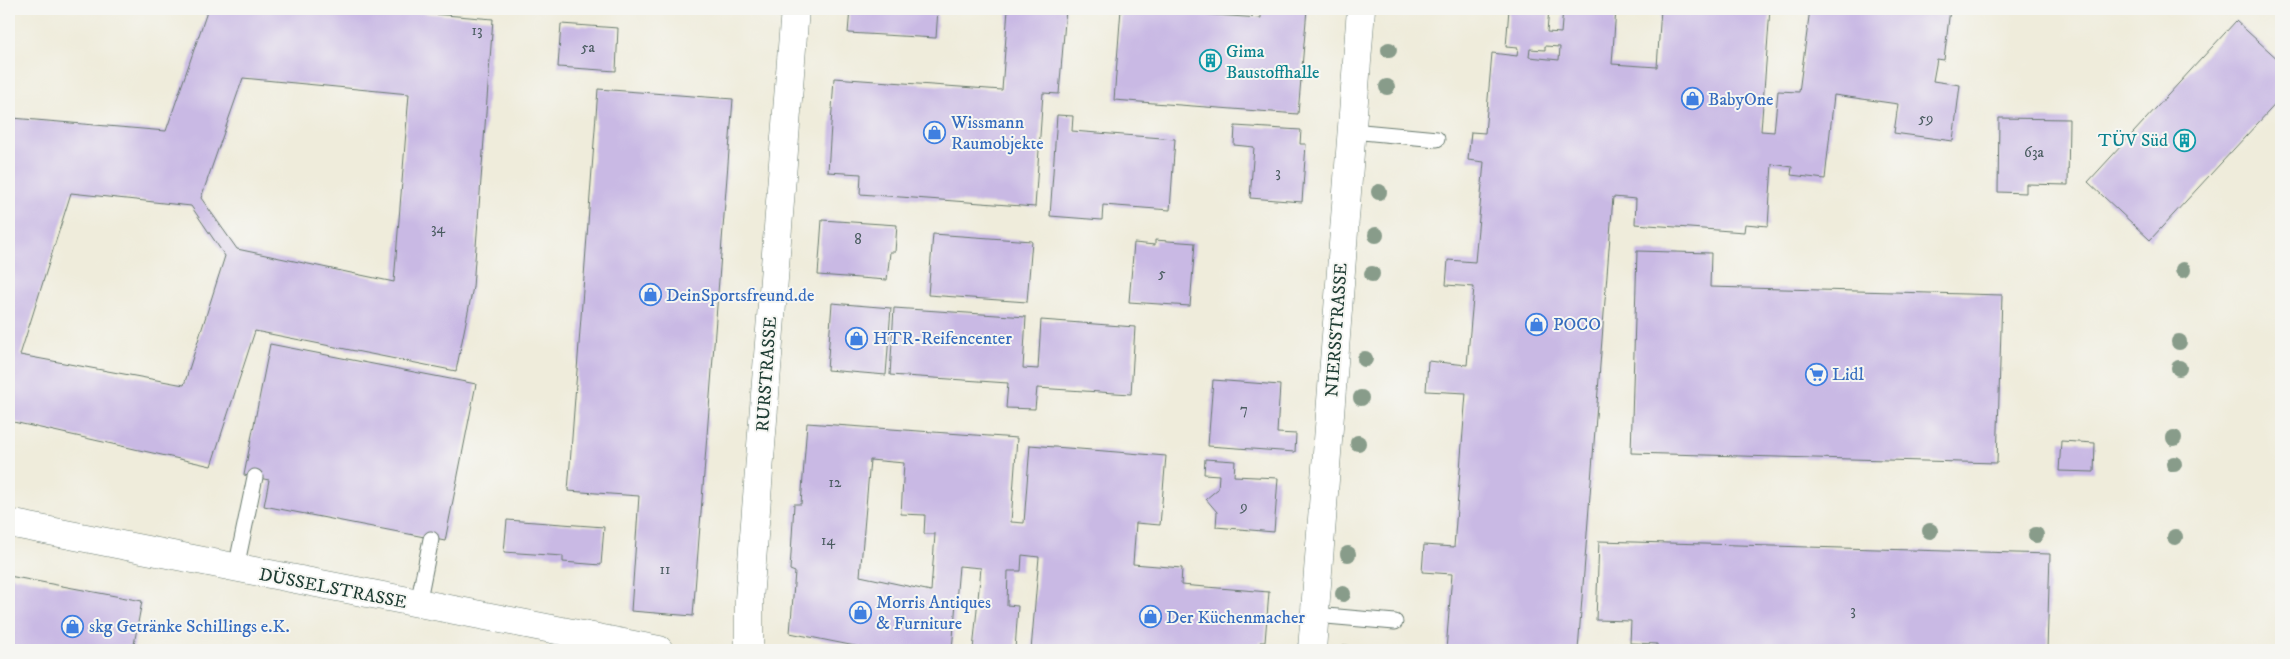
<svg xmlns="http://www.w3.org/2000/svg" width="2290" height="659" font-family="'IM FELL DW Pica',serif">
<style>
.building{fill:#c9b9e4;fill-rule:evenodd}
.lines{fill:none;stroke-linecap:round;stroke-linejoin:round}
.service-casing{stroke:#687a6e;stroke-width:17}
.minor-casing{stroke:#687a6e;stroke-width:29}
.service{stroke:#fff;stroke-width:15}
.minor{stroke:#fff;stroke-width:28}
.tree{fill:#889c8a}
.labels{text-anchor:middle;stroke-width:4;stroke-linejoin:round;paint-order:stroke}
.number-label{font-size:15px;fill:#4a5c60}
.culture-label{font-size:18px;fill:#0d838f;stroke:#f6f6f2;text-anchor:start}
.shop-label{font-size:18px;fill:#366cbe;stroke:#f6f6f2;text-anchor:start}
.street-label{font-size:18px;fill:#1f3d34;stroke:#f6f6f2}
</style>
<rect width="100%" height="100%" fill="#f6f6f2"/>
<filter id="ink" filterUnits="userSpaceOnUse"><feTurbulence type="fractalNoise" baseFrequency=".02" numOctaves="2"/><feDisplacementMap in="SourceGraphic" scale="10" xChannelSelector="R" yChannelSelector="G"/><feConvolveMatrix kernelMatrix="1 2 1 2 8 2 1 2 1" color-interpolation-filters="sRGB"/></filter>
<filter id="wash" filterUnits="userSpaceOnUse"><feTurbulence type="fractalNoise" baseFrequency=".0096" numOctaves="4" result="noise"/><feDisplacementMap in="SourceGraphic" scale="20" xChannelSelector="R" yChannelSelector="G"/><feGaussianBlur stdDeviation="1.12" result="paint"/><feColorMatrix in="noise" values="0 0 0 0 0 0 0 0 0 0 0 0 0 0 0 0 0 1.4 0 .05"/><feComposite in="paint" operator="in"/></filter>
<g filter="url(#wash)">
<rect width="100%" height="100%" fill="#efecdb"/>
<g id="blocks">
<g class="building">
<path d="M208 9H373L493 19 473 287 456 371 255 331 211 466 9 421V130L12 118 166 131ZM243 78 409 94 394 282 237 249 201 198ZM71 193 191 206 225 256 184 385 20 355Z"/>
<path d="M850 9H938L936 38 848 33Z"/>
<path d="M1008 9 1037 11V9H1066L1059 94 1043 93 1035 207 860 194 861 174 828 172 834 78 1002 90Z"/>
<path d="M1121 9 1261 18V9H1307L1298 114 1114 100Z"/>
<path d="M1509 9H1549L1547 32 1561 33 1563 9H1616L1612 64 1657 67 1661 9H1770L1761 131 1774 132 1778 91 1799 92 1810 9H1950L1944 60 1937 59 1933 81 1960 85 1953 141 1894 133 1898 104 1834 95 1825 179 1791 175 1792 167 1772 164 1768 226 1745 224 1744 232 1635 224 1636 199 1613 197 1578 650H1446L1452 574 1422 572 1424 545 1454 547 1466 393 1426 391 1428 361 1467 365 1474 287 1446 285 1448 260 1475 262 1484 162 1468 160 1471 132 1485 133 1492 53 1517 56 1518 48 1506 47ZM1545 46 1560 47 1559 60 1529 57 1530 49 1545 50Z"/>
<path d="M2236 21 2281 62V98L2150 240 2088 182Z"/>
<path d="M561 24 618 28 616 71 558 67Z"/>
<path d="M598 89 733 99 693 616 631 611 639 496 568 491Z"/>
<path d="M1057 115 1073 116 1072 131 1175 139 1170 210 1103 205 1102 220 1050 216Z"/>
<path d="M1999 118 2069 119 2068 185 2026 184V193L1998 192Z"/>
<path d="M1235 126 1301 130 1300 144H1306L1302 202 1250 198 1254 147 1234 145Z"/>
<path d="M822 220 897 225 895 252H890L887 280 818 275Z"/>
<path d="M933 234 1032 241 1027 302 928 295Z"/>
<path d="M1155 240 1195 243 1190 306 1129 302 1134 243 1155 245Z"/>
<path d="M1637 251 1711 253 1710 287 2002 295 1997 463 1631 453Z"/>
<path d="M832 303 891 308 886 375 827 370Z"/>
<path d="M894 308 1026 317 1023 368 1038 369 1041 320 1135 327 1131 394 1037 388 1035 409 1006 408 1008 383 890 375Z"/>
<path d="M270 344 476 384 445 541 264 506 269 480 244 475Z"/>
<path d="M1213 380 1280 385 1277 433 1296 434 1295 452 1208 446Z"/>
<path d="M807 423 1017 438 1011 522 1024 523 1030 445 1166 456 1160 525 1136 523 1133 564 1182 568 1181 585 1269 592 1265 642H1260L1259 650H1031L1039 557 1022 555 1021 571H1008L1007 605 1018 606 1015 650H973L981 568 959 566 952 650H875L790 633 795 572 790 570 794 504H801ZM870 460 904 463 901 514 925 515 924 534H935L931 591 860 576Z"/>
<path d="M2061 441 2095 443 2094 472 2059 471Z"/>
<path d="M1205 459 1235 461 1234 476 1278 478 1274 532 1216 527 1217 512 1206 499 1218 489 1219 475 1204 474Z"/>
<path d="M507 520 604 527 601 565 563 562V556L504 552Z"/>
<path d="M1599 541 2050 554 2047 650H1657V644L1630 643 1631 621 1596 620Z"/>
<path d="M9 576 142 601 133 650H9Z"/>
<path d="M1343 645 1369 647V650H1343Z"/>
</g>
</g>
</g>
<g filter="url(#ink)">
<use href="#blocks" fill-opacity="0" stroke="#687a6e" stroke-width="1"/>
<g class="lines">
<defs>
<g id="service">
<path d="M1352 131 1437 139"/>
<path d="M236 568 255 477"/>
<path d="M418 604 431 539"/>
<path d="M1315 615 1395 622"/>
</g>
<g id="minor">
<path d="M9 523 659 650"/>
<path d="M749 650V600L795 9"/>
<path d="M1312 650 1361 9"/>
</g>
</defs>
<use href="#service" class="service-casing"/>
<use href="#minor" class="minor-casing"/>
<use href="#service" class="service"/>
<use href="#minor" class="minor"/>
</g>
<g class="tree">
<circle cx="1389" cy="50" r="8"/>
<circle cx="1387" cy="87" r="8"/>
<circle cx="1379" cy="192" r="8"/>
<circle cx="1376" cy="235" r="8"/>
<circle cx="2183" cy="270" r="8"/>
<circle cx="1372" cy="274" r="8"/>
<circle cx="2179" cy="342" r="8"/>
<circle cx="1365" cy="359" r="8"/>
<circle cx="2179" cy="368" r="8"/>
<circle cx="1361" cy="398" r="8"/>
<circle cx="2174" cy="438" r="8"/>
<circle cx="1358" cy="443" r="8"/>
<circle cx="2174" cy="464" r="8"/>
<circle cx="1930" cy="531" r="8"/>
<circle cx="2036" cy="535" r="8"/>
<circle cx="2175" cy="537" r="8"/>
<circle cx="1348" cy="554" r="8"/>
<circle cx="1343" cy="594" r="8"/>
</g>
</g>
<defs>
<symbol id="building-ring" viewBox="-11 -11 22 22"><circle r="9.5" fill="#f6f6f2" stroke="#0f9aa8" stroke-width="1.5"/><path d="M-4-6H4V6H1V3H-1V6H-4ZM-2.5-4.3h1.7v1.8h-1.7ZM.8-4.3h1.7v1.8H.8ZM-2.5-1h1.7V.8h-1.7ZM.8-1h1.7V.8H.8Z" fill="#0f9aa8"/></symbol>
<symbol id="shop-ring" viewBox="-11 -11 22 22"><circle r="9.5" fill="#f6f6f2" stroke="#3f7fe0" stroke-width="1.5"/><path d="M-5-2.5h2.3a2.7 3.5 0 0 1 5.4 0H5L5.5 6h-11ZM-1.5-2.5h3a1.5 2.3 0 0 0-3 0Z" fill="#3f7fe0"/></symbol>
<symbol id="supermarket-ring" viewBox="-11 -11 22 22"><circle r="9.5" fill="#f6f6f2" stroke="#3f7fe0" stroke-width="1.5"/><path d="M-6-5.5h2.5l.6 2H6L4.5 2H-2.5L-4.4-4H-6ZM-1.5 3.2a1.3 1.3 0 1 0 .1 0ZM3 3.2a1.3 1.3 0 1 0 .1 0Z" fill="#3f7fe0"/></symbol>
</defs>
<g fill-rule="evenodd">
<use href="#building-ring" x="1198" y="48" width="25" height="25"/>
<use href="#shop-ring" x="1680" y="86" width="25" height="25"/>
<use href="#shop-ring" x="922" y="120" width="25" height="25"/>
<use href="#building-ring" x="2172" y="128" width="25" height="25"/>
<use href="#shop-ring" x="638" y="282" width="25" height="25"/>
<use href="#shop-ring" x="1524" y="312" width="25" height="25"/>
<use href="#shop-ring" x="844" y="326" width="25" height="25"/>
<use href="#supermarket-ring" x="1804" y="362" width="25" height="25"/>
<use href="#shop-ring" x="848" y="600" width="25" height="25"/>
<use href="#shop-ring" x="1138" y="604" width="25" height="25"/>
<use href="#shop-ring" x="60" y="614" width="25" height="25"/>
</g>
<g class="labels">
<g class="number-label">
<text x="477" y="35">13</text>
<text x="588" y="52">5a</text>
<text x="1926" y="123">59</text>
<text x="2034" y="157">63a</text>
<text x="1278" y="177">3</text>
<text x="438" y="233">34</text>
<text x="858" y="244">8</text>
<text x="1162" y="278">5</text>
<text x="1244" y="414">7</text>
<text x="835" y="487">12</text>
<text x="1244" y="511">9</text>
<text x="828" y="545">14</text>
<text x="665" y="574">11</text>
<text x="1853" y="615">3</text>
</g>
<g class="culture-label">
<text x="1226" y="57">Gima<tspan x="1226" dy="21">Baustoffhalle</tspan></text>
<text x="2168" y="146" text-anchor="end">TÜV Süd</text>
</g>
<g class="shop-label">
<text x="1708" y="105">BabyOne</text>
<text x="951" y="128">Wissmann<tspan x="951" dy="21">Raumobjekte</tspan></text>
<text x="666" y="301">DeinSportsfreund.de</text>
<text x="1553" y="330">POCO</text>
<text x="873" y="344">HTR-Reifencenter</text>
<text x="1832" y="380">Lidl</text>
<text x="876" y="608">Morris Antiques<tspan x="876" dy="21">&amp; Furniture</tspan></text>
<text x="1166" y="623">Der Küchenmacher</text>
<text x="89" y="632">skg Getränke Schillings e.K.</text>
</g>
<g class="street-label">
<text transform="translate(1336 330) rotate(-86)" y="6">NIERSSTRASSE</text>
<text transform="translate(766 374) rotate(-86)" y="6">RURSTRASSE</text>
<text transform="translate(333 588) rotate(11)" y="6">DÜSSELSTRASSE</text>
</g>
</g>
<rect width="2290" height="659" fill="none" stroke="#f6f6f2" stroke-width="30"/>
</svg>
